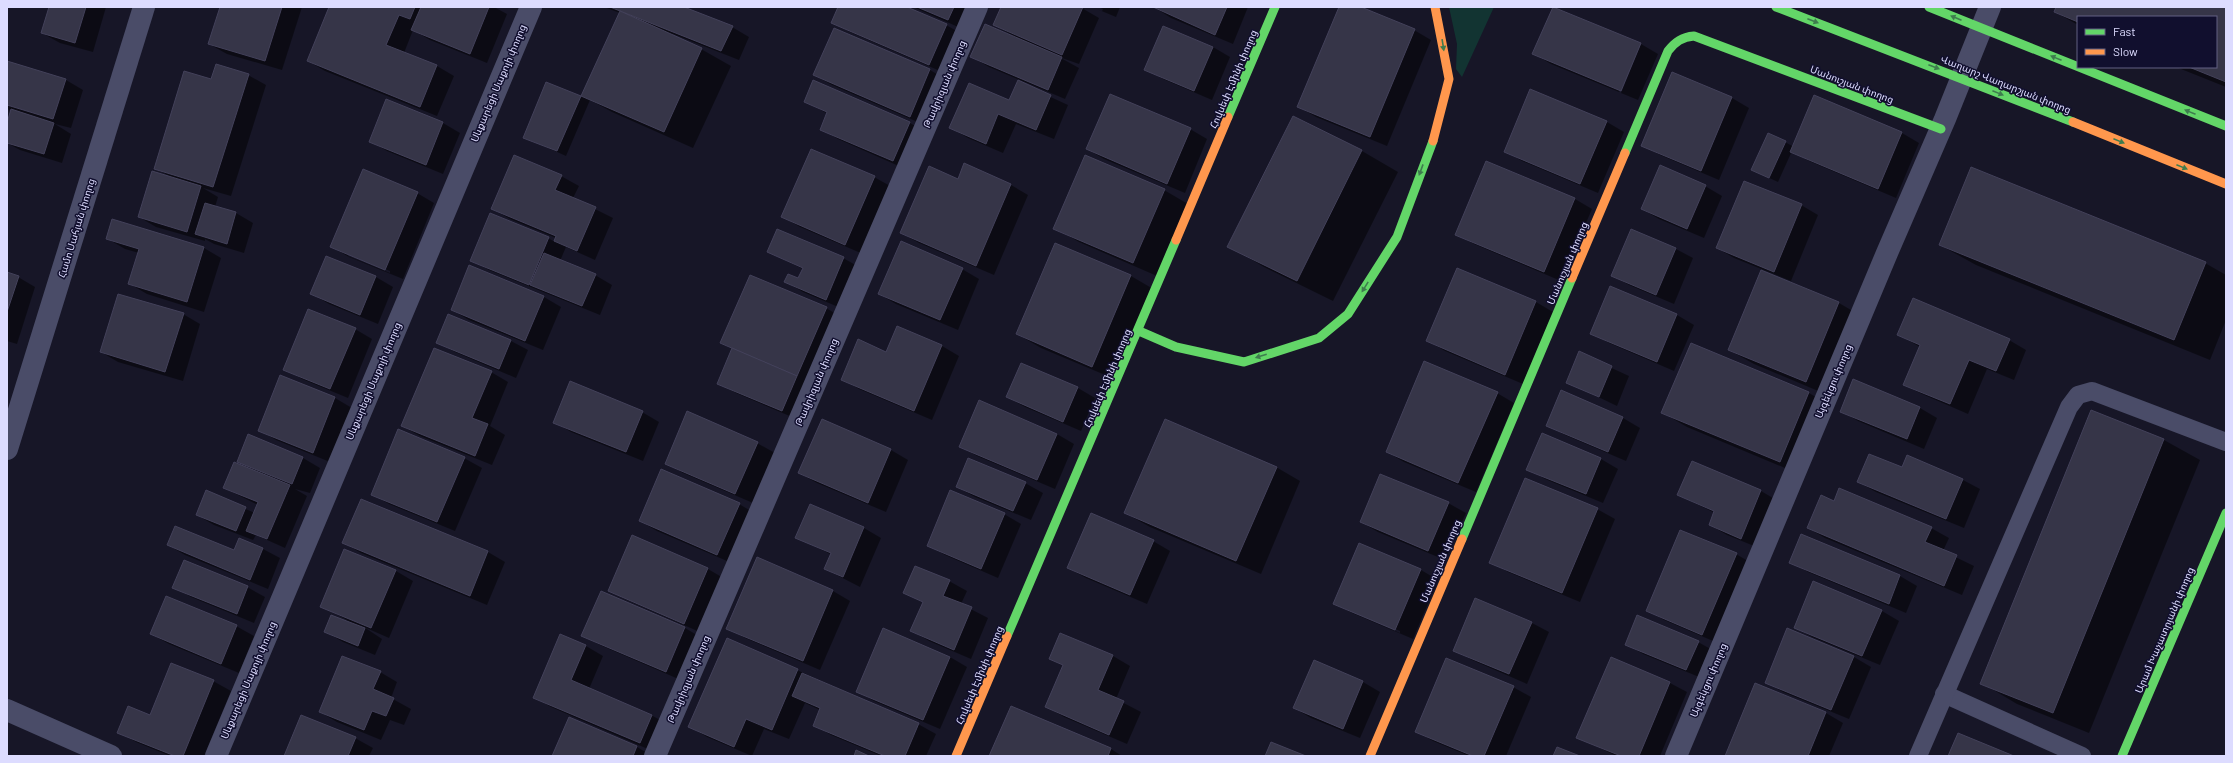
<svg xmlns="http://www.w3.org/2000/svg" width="2233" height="763" font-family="Barlow,'Noto Sans Armenian',sans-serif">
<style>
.green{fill:#123432}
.shadow{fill:#0007;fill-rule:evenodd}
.building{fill:#363548;stroke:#43415a}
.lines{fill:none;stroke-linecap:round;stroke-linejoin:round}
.lane{stroke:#4a4c68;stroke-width:18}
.street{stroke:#4a4c68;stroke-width:22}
.fast{stroke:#63d668;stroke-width:9}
.slow{stroke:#ff974d;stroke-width:9}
.oneway{fill:#3e7c4e}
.labels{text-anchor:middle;stroke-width:3;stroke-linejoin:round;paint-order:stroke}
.street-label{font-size:10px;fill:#dddcff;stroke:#110f2e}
</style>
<rect width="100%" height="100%" fill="#171627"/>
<path class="green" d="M1449 7H1494L1462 77 1456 69 1457 44Z"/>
<g class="shadow">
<path d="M50 7H106L93 52 60 43 42 33Z"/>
<path d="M221 7H302L282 70 227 54 209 44Z"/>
<path d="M330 7H494L507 14 487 63 430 40 413 30 404 53 437 66 454 76 437 116 325 71 308 61Z"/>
<path d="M604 7H682L732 27 749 37 739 60 673 34 672 36 701 49 731 66 693 148 612 112 590 100 566 156 524 137 547 83 582 97 620 13Z"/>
<path d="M839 7H904L946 25 964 35 947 74 850 32 833 22Z"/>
<path d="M913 7H975L965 30Z"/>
<path d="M1002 7H1080L1099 18 1079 64 1059 57 1079 68 1065 99 989 67 972 57 1014 36 994 25Z"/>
<path d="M1092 7 1102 11 1103 9 1098 7H1120L1116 17Z"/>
<path d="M1154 7H1248L1233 44 1171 18Z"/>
<path d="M1340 7H1358L1414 30 1431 40 1387 146 1316 117 1299 107Z"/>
<path d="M1554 7 1641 44H1639L1619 92 1551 64 1534 54Z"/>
<path d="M2057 7H2226V87L2176 67H2216V17H2078V25L2055 12Z"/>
<path d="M1164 27 1213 47 1230 57 1212 100 1163 79 1146 69Z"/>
<path d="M835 29 930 70 947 80 927 126 832 85 814 75Z"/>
<path d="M1641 44 1658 54 1638 100 1621 93Z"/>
<path d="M7 63 66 80 83 90 71 128 55 124 71 134 62 163 20 150 7 143V127L12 111 7 109Z"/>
<path d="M1673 73 1732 98 1749 108 1719 180 1660 155 1643 145Z"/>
<path d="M248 75 266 85 231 196 203 188 218 197 215 207 236 213 253 223 244 253 214 244 205 239V241L156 227 139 217 171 177 155 168Z"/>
<path d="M1018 82 1068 105 1054 139 1016 124 1003 153 968 138 951 128 1009 102Z"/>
<path d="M387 100 443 123 460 133 443 174 387 151 370 141Z"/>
<path d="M805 101 910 123 927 133 910 171 838 139 821 129 828 114Z"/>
<path d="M1293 117 1362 151 1398 172 1333 301 1264 267 1229 246Z"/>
<path d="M1607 122 1624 132 1598 193 1522 161 1505 151Z"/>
<path d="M1190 129 1207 139 1185 193 1104 159 1087 149Z"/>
<path d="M1902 133 1919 143 1896 198 1809 161 1792 151 1778 182 1752 170 1785 142 1794 147Z"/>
<path d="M1487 162 1575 199 1592 209 1561 281 1474 244 1456 234Z"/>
<path d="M965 165 1011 185 1028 195 994 275 919 243 901 233 959 180Z"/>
<path d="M561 176 579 186 573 198 613 218 595 260 566 247 560 261 595 275 612 285 600 315 489 270 472 260 548 238 555 242 556 238 510 219 493 209Z"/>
<path d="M874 177 892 187 863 254 800 227 783 217Z"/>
<path d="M1705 186 1722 196 1704 238 1659 219 1642 209Z"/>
<path d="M1164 190 1188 204 1157 276 1079 242 1055 228Z"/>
<path d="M417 193 434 203 403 279 349 257 332 247ZM348 254 390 271V273L348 256Z"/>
<path d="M1801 205 1818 215 1791 281 1734 258 1717 248Z"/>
<path d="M113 220 204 248 221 258 204 312 147 294 130 284 139 253 125 249 108 239Z"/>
<path d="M1631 230 1676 249 1693 258 1674 304 1629 285 1612 275Z"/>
<path d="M1055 244 1131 276 1155 290 1117 380 1041 348 1017 334Z"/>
<path d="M1940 245 2205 263 2226 275V320L2210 360 1976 265Z"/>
<path d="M768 252 843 258 861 268 843 309 803 292 786 282 799 279 803 269Z"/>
<path d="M327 257 376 277 393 287 378 324 329 304 312 294Z"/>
<path d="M470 266 544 297 561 307 543 350 469 320 452 310Z"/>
<path d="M962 269 979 279 958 330 896 304 879 294Z"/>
<path d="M1458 269 1536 302 1553 312 1523 384 1445 351 1428 341Z"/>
<path d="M1762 272 1839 303 1863 317 1830 396 1754 364 1729 350Z"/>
<path d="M7 273 18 277 35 287 17 344 7 341Z"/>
<path d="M1611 287 1677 315 1694 325 1674 371 1609 343 1592 333Z"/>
<path d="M826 308 843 318 799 420 736 393 718 383 733 349 721 342Z"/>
<path d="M183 314 200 324 183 381 118 362 101 352Z"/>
<path d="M898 327 942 346 959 356 932 420 859 389 842 379 886 353Z"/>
<path d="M355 329 372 339 348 398 302 379 285 369Z"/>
<path d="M1899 335 2009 340 2026 350 2014 380 1987 369 1968 414 1922 394 1904 385 1920 347Z"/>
<path d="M511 341 528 350 516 378 455 352 437 342Z"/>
<path d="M1691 344 1809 393 1833 407 1804 476 1687 427 1663 413Z"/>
<path d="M1579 353 1629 376 1617 406 1567 382Z"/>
<path d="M1021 364 1078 388 1095 398 1081 431 1025 407 1007 397Z"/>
<path d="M491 372 508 382 490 426 505 435 492 465 420 436 402 426Z"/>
<path d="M281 376 335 398 352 408 330 462 276 440 259 430Z"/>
<path d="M1854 380 1920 408 1937 418 1924 449 1858 421 1841 411Z"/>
<path d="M1562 392 1623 418 1640 428 1626 461 1565 435 1547 425Z"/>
<path d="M1497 393 1514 403 1476 492 1404 462 1387 452Z"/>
<path d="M2092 411 2164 440 2200 460 2089 733 2017 704 1982 683Z"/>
<path d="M642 412 659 422 643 461 571 432 554 422Z"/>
<path d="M822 420 891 450 908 460 886 512 817 483 799 473Z"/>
<path d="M1057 434 1074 444 1055 489 977 456 960 446Z"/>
<path d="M249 435 303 458 320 468 310 493 295 489 307 496 285 548 256 535 253 540 214 525 197 515 206 492 255 513 258 505 224 488 252 469 238 461Z"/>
<path d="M1542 435 1601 459 1618 469 1603 503 1545 479 1528 469Z"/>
<path d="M757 443 775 453 753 503 683 473 666 463Z"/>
<path d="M464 458 482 468 455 531 389 504 372 494Z"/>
<path d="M1692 462 1761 491 1778 501 1759 548 1727 535 1710 525 1715 513 1678 495Z"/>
<path d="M1276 467 1300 481 1261 574 1150 527 1125 513Z"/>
<path d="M1903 469 1963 480 1980 489 1964 528 1876 492 1858 482Z"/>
<path d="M1025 483 1043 493 1031 520 975 497 957 487Z"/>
<path d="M362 500 488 552 505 562 487 605 361 553 344 543Z"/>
<path d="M1835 502 1931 528 1949 538 1943 551 1974 566 1962 595 1825 538 1808 528Z"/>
<path d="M1448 503 1466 513 1445 560 1378 532 1361 522Z"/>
<path d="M739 504 756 514 734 564 657 531 640 521Z"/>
<path d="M811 505 864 528 881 538 860 587 825 569 832 555 797 537Z"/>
<path d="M1597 509 1615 519 1580 602 1508 572 1491 562Z"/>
<path d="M1004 514 1021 524 998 578 945 555 928 545Z"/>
<path d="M1802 535 1900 576 1917 586 1906 613 1808 572 1791 562Z"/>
<path d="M633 537 708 569 725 579 702 633 627 600 609 591Z"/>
<path d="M1153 541 1170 551 1147 604 1086 578 1068 568Z"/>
<path d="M1360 544 1421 570 1438 580 1413 639 1352 613 1334 603ZM1351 610 1400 631V633L1351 612Z"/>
<path d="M168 545 235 551 263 549 280 558 268 589 185 555Z"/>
<path d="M345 550 396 571 413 581 389 638 364 627 382 639 375 655 343 642 326 632 347 620 322 606Z"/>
<path d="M1736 554 1753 564 1720 644 1664 620 1647 610Z"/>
<path d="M758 559 833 591 850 601 820 670 745 638 728 628Z"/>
<path d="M949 581 967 591 961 604 988 618 971 659 929 641 912 631 924 603 905 593Z"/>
<path d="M174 587H247L265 597 254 623 191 597Z"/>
<path d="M601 592 685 628 702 638 683 681 600 645 583 635Z"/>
<path d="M1882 611 1899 621 1880 665 1812 637 1795 627Z"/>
<path d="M1532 623 1549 632 1527 684 1472 660 1455 650Z"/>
<path d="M236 626 254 636 239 673 169 644 151 634Z"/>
<path d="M884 629 950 657 967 667 940 729 874 701 857 691Z"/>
<path d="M1788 630 1854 657 1871 667 1849 719 1783 692 1766 682Z"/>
<path d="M1061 634 1113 656 1130 666 1116 699 1141 712 1127 744 1064 717 1047 707 1064 666 1050 658Z"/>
<path d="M727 639 918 724 936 734 926 756H881L831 735 814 725 820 710 805 703 789 739 764 729 752 756 707 737 690 727Z"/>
<path d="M1698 642 1716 652 1704 679 1643 654 1626 644Z"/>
<path d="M586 646 603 656 589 689 651 715 669 725 657 753 551 707 534 697Z"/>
<path d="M1314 662 1363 682 1380 692 1360 738 1311 718 1294 708Z"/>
<path d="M380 672 397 682 391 698 411 709 404 725 390 720 381 740 337 722 320 712Z"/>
<path d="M213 681 231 691 204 756H170L136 742 119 732Z"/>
<path d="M1670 683 1687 692 1660 756H1616L1578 737Z"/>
<path d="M1513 687 1531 697 1506 756H1469L1433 741 1416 731Z"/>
<path d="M1011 707 1111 749 1122 756H990Z"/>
<path d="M1826 713 1843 723 1829 756H1726Z"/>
<path d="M569 718 637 747 652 756H553Z"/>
<path d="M355 738 373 748 369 756H285Z"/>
</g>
<g class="building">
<path d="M49 7H86L75 43 41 33Z"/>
<path d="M220 7H282L265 61 208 44Z"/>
<path d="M329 7H415L410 19 399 15 386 45 437 65 420 107 307 61Z"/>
<path d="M421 7H489L470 54 411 30Z"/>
<path d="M610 7H684L733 26 721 51Z"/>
<path d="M838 7H907L947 24 929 65 831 23Z"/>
<path d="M917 7H954L948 20Z"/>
<path d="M1001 7H1083L1062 55 993 25Z"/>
<path d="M1153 7H1227L1215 35Z"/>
<path d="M1339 7H1361L1415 29 1370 137 1297 107Z"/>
<path d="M1553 7 1641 43 1621 91 1532 54Z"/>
<path d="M2056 7H2226V82L2189 67H2216V17H2078V22L2054 12Z"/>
<path d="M620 11 702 48 664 132 581 96Z"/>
<path d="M985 24 1062 57 1048 90 970 57Z"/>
<path d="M1163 26 1213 47 1194 91 1144 70Z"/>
<path d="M834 28 930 69 910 117 813 75Z"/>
<path d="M7 61 66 79 53 119 7 105Z"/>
<path d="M216 64 249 74 213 187 154 169 184 71 211 79Z"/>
<path d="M1672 72 1732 97 1701 171 1641 146Z"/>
<path d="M813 80 910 122 893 161 820 130 827 112 804 102Z"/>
<path d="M1018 80 1051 95 1036 130 998 114 986 144 949 128 969 83 1009 100Z"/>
<path d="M546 82 581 96 557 151 523 138Z"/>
<path d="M1530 89 1607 121 1580 184 1504 152Z"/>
<path d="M1110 94 1191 128 1167 184 1086 149Z"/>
<path d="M1814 95 1902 132 1878 189 1790 152Z"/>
<path d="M386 99 443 122 426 165 369 142Z"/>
<path d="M11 109 54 123 44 154 7 143V123Z"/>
<path d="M1293 116 1362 150 1297 281 1227 247Z"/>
<path d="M1768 133 1786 141 1769 178 1751 170Z"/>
<path d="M811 149 875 176 845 245 781 217Z"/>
<path d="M514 155 562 175 555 190 596 207 577 251 554 241 556 236 491 209Z"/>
<path d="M1085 155 1165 189 1133 263 1053 229Z"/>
<path d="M1486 161 1575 198 1544 272 1455 235Z"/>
<path d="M964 163 1011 184 976 266 900 233 929 166 958 179Z"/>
<path d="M1660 165 1706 185 1687 229 1641 209Z"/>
<path d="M1971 167 2206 262 2174 340 1939 245Z"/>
<path d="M363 169 418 192 385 270 330 247Z"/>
<path d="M152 171 201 186 187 232 138 217Z"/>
<path d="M1744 181 1802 204 1774 272 1716 248Z"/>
<path d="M205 203 236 212 227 244 195 234Z"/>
<path d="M490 213 549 237 529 285 470 261Z"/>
<path d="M112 219 204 247 187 302 128 284 139 249 106 239Z"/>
<path d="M777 229 844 257 826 300 784 282 788 274 798 278 803 268 767 252Z"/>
<path d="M1631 229 1676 248 1656 295 1611 276Z"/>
<path d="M901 241 963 268 940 320 878 294Z"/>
<path d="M1055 243 1131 275 1092 367 1016 334Z"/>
<path d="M544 253 596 274 582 306 530 285Z"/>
<path d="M326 256 376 276 360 315 310 294Z"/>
<path d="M469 265 544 296 525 341 451 310Z"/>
<path d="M1457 268 1536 301 1505 375 1426 341Z"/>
<path d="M1761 270 1839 302 1806 382 1728 350Z"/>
<path d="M7 272 19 276 7 312Z"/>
<path d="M750 275 827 307 797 376 720 343Z"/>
<path d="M1610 286 1677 314 1657 362 1590 334Z"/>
<path d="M118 294 184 313 165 372 100 352Z"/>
<path d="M1913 298 2010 339 1996 371 1969 360 1950 404 1903 385 1920 345 1897 335Z"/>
<path d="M308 309 356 328 330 389 283 370Z"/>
<path d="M448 314 511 340 499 369 436 343Z"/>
<path d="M897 326 942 345 914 411 841 380 858 339 886 352Z"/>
<path d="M1691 343 1809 392 1780 462 1661 413Z"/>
<path d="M434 348 492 371 472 418 488 424 475 456 401 426Z"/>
<path d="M732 348 797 376 782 411 717 384Z"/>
<path d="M1579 351 1612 366 1599 397 1566 383Z"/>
<path d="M1424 361 1498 392 1458 483 1386 452Z"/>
<path d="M1021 363 1078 387 1063 422 1006 397Z"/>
<path d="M280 375 335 397 313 453 258 431Z"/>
<path d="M1853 379 1920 407 1907 439 1840 412Z"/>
<path d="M570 381 643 411 626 452 553 423Z"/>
<path d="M1561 390 1623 417 1608 452 1546 426Z"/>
<path d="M979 400 1057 434 1037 480 959 447Z"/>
<path d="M2091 410 2164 439 2053 713 1980 684Z"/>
<path d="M687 411 758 442 735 494 665 464Z"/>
<path d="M822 419 891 449 868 503 798 473Z"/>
<path d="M1165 419 1277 467 1236 561 1124 513Z"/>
<path d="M398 429 465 457 437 522 371 495Z"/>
<path d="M1542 433 1601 458 1586 494 1526 470Z"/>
<path d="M248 434 303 457 292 484 237 462Z"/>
<path d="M1869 454 1902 467 1907 455 1963 479 1946 519 1857 482Z"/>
<path d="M968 458 1026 482 1013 511 956 487Z"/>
<path d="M1692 461 1761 490 1741 539 1709 525 1714 511 1677 495Z"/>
<path d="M234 462 290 485 267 539 246 531 258 502 223 488Z"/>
<path d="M661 469 740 503 717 555 639 521Z"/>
<path d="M1380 474 1449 502 1428 551 1360 522Z"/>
<path d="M1525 478 1598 508 1562 593 1489 563Z"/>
<path d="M1839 488 1932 527 1925 542 1957 555 1944 586 1807 528 1821 495 1834 501Z"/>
<path d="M206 490 246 507 236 531 196 515Z"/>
<path d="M950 490 1005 513 981 569 927 546Z"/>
<path d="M361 499 488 551 470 596 342 543Z"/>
<path d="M810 504 864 527 843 577 824 569 831 553 795 538Z"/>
<path d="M1091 513 1154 540 1130 595 1067 568Z"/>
<path d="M175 526 234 550 239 538 263 548 250 580 167 545Z"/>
<path d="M1680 530 1737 553 1702 635 1646 611Z"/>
<path d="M1801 534 1900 575 1889 604 1789 563Z"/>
<path d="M632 535 708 568 684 624 608 591Z"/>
<path d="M1359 543 1421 569 1395 630 1333 604Z"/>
<path d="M344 549 396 570 371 628 320 607Z"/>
<path d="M757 557 833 590 803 661 726 629Z"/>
<path d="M184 560 248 586 237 614 172 588Z"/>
<path d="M915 566 950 580 943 596 972 607 954 650 910 631 923 602 903 593Z"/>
<path d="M1813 581 1882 610 1862 656 1794 628Z"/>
<path d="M601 591 685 627 666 672 581 636Z"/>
<path d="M166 596 237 625 221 664 150 634Z"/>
<path d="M1475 598 1532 622 1509 674 1453 651Z"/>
<path d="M331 615 365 628 358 646 324 632Z"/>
<path d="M1637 615 1699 641 1686 670 1625 645Z"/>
<path d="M883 628 950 657 923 720 856 692Z"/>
<path d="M1787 628 1854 656 1831 710 1765 683Z"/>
<path d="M1060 633 1113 655 1098 690 1124 701 1109 735 1045 707 1063 665 1049 659Z"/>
<path d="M560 634 586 645 571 680 652 715 640 743 533 698Z"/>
<path d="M727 638 798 669 772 730 746 719 734 747 688 727Z"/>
<path d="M342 656 381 671 373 689 394 698 386 716 372 711 364 730 319 712Z"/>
<path d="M1611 657 1670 682 1639 756H1621L1576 738Z"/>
<path d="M1446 658 1514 686 1484 756H1473L1415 732Z"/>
<path d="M1314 660 1363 681 1343 729 1293 708Z"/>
<path d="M171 663 214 680 183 756H175L117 733 128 706 150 715Z"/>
<path d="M802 673 919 723 905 756H885L813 726 820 708 792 696Z"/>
<path d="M1755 683 1826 712 1808 756H1725Z"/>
<path d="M1011 706 1111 748 1108 756H989Z"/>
<path d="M301 715 356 737 348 756H284Z"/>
<path d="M569 717 637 746 633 756H552Z"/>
<path d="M1958 733 2014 756H1948Z"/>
<path d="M1271 742 1306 756H1265Z"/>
<path d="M1557 747 1580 756H1553Z"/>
<path d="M856 750 869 756H854Z"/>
</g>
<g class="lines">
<g class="lane">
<path d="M1944 694 2082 756"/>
<path d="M1918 756 2069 407 2078 395 2092 391 2226 442"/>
</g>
<g class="street">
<path d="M7 449 144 7"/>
<path d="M7 710 111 756"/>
<path d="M216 756 531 7"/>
<path d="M655 756 977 7"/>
<path d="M1676 756 1887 253 1945 119 1990 7"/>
</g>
<g class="fast">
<path d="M1776 7 2073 122"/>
<path d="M1929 7 2226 126"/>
<path d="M1228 117 1275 7"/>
<path d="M1625 153 1668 51C1675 42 1682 37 1694 36L1941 129"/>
<path d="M1139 331 1176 347 1244 362 1319 338 1348 314 1397 237 1433 141"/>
<path d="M1462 539 1572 278"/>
<path d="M1007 636 1176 240"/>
<path d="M2122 756 2226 513"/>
</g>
<g class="slow">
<path d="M2073 122 2226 184"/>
<path d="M1433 141 1449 79 1435 7"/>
<path d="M1176 240 1228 117"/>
<path d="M1572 278 1625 153"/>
<path d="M956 756 1007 636"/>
<path d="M1370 756 1462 539"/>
</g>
</g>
<defs><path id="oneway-solid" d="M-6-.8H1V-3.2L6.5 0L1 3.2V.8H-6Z"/></defs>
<g class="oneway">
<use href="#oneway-solid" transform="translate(1956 18) rotate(-157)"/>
<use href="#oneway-solid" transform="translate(1813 21) rotate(21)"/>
<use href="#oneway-solid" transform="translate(1443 45) rotate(81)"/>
<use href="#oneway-solid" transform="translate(2056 58) rotate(-158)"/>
<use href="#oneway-solid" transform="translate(1934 67) rotate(21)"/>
<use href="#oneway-solid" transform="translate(1998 93) rotate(22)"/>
<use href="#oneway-solid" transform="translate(2190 112) rotate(-158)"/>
<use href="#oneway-solid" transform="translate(2119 141) rotate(22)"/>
<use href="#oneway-solid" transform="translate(2182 167) rotate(22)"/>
<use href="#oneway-solid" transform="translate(1421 170) rotate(110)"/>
<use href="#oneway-solid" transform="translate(1365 287) rotate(122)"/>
<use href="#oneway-solid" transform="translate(1261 356) rotate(163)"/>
</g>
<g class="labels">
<g class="street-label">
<text transform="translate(1233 79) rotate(-67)" y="4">Հովսեփ Էմինի փողոց</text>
<text transform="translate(498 83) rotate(-67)" y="4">Սևքարեցի Սաքոյի փողոց</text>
<text transform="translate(944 84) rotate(-67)" y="4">Թավրիզյան փողոց</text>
<text transform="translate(1852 84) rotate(21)" y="4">Մանուշյան փողոց</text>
<text transform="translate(2006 84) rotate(22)" y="4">Վաղարշ Վաղարշյան փողոց</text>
<text transform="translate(76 228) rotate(-73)" y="4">Համո Սահյան փողոց</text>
<text transform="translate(1567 263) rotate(-67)" y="4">Մանուշյան փողոց</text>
<text transform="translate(1107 378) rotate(-67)" y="4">Հովսեփ Էմինի փողոց</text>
<text transform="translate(373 381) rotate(-67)" y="4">Սևքարեցի Սաքոյի փողոց</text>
<text transform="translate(1833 381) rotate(-67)" y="4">Այգեկցու փողոց</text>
<text transform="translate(816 382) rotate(-67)" y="4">Թավրիզյան փողոց</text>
<text transform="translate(1440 561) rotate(-67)" y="4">Մանուշյան փողոց</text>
<text transform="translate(2164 630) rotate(-67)" y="4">Արամ Խաչատրյանի փողոց</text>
<text transform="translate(979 675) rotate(-67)" y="4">Հովսեփ Էմինի փողոց</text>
<text transform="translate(688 679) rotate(-67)" y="4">Թավրիզյան փողոց</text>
<text transform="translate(248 680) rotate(-67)" y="4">Սևքարեցի Սաքոյի փողոց</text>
<text transform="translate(1708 680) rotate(-67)" y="4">Այգեկցու փողոց</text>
</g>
</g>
<rect width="2233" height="763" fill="none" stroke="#dddcff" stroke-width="16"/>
<rect x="2077" y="16" width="140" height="52" fill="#110f2e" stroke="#636182"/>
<rect x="2085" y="29" width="20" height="6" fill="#63d668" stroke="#636182"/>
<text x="2113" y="36" font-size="12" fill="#dddcff">Fast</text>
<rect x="2085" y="49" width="20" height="6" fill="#ff974d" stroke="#636182"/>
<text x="2113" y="56" font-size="12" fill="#dddcff">Slow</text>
</svg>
